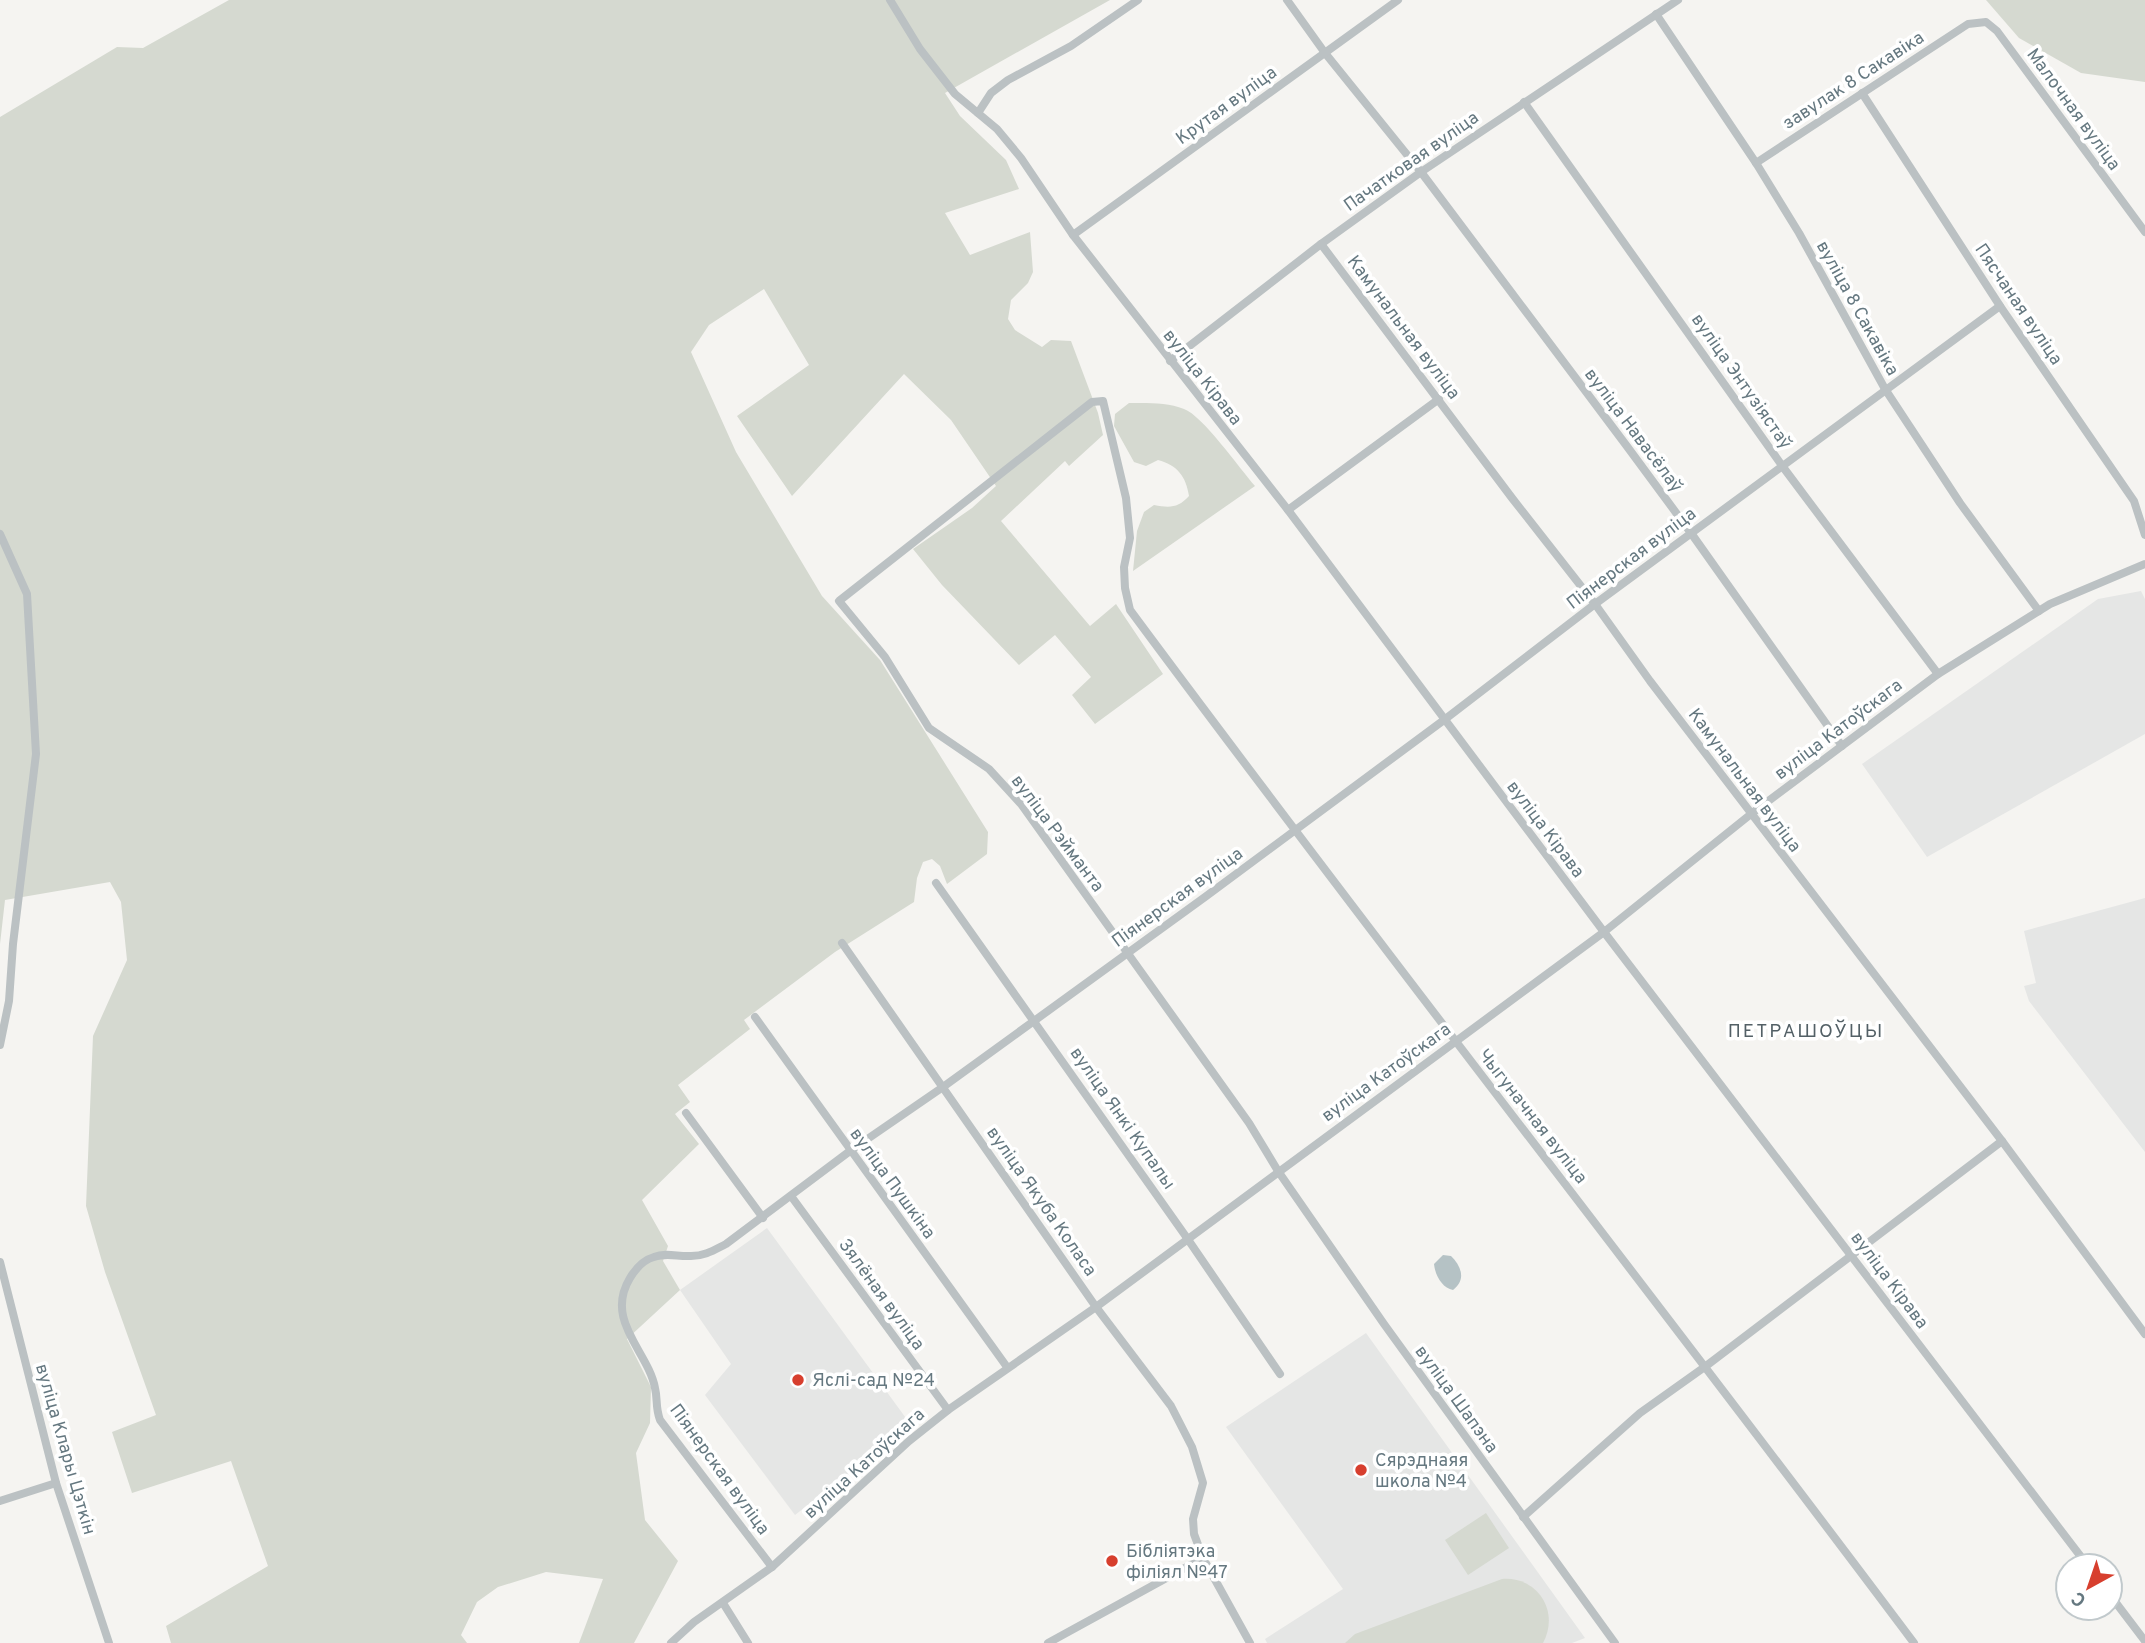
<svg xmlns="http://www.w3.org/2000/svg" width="2145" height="1643" font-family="Overpass,sans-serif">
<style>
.built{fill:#e5e6e5}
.green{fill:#d5d9d0}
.water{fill:#b5c2c5}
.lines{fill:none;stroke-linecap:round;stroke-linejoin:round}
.street{stroke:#bbc1c3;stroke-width:8}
.poi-dot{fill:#d73f2e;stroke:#fff;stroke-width:2.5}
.labels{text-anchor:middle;stroke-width:7;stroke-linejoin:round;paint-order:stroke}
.street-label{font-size:18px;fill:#657880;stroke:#fff}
.poi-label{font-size:18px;fill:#657880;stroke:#fff;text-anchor:start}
.neighbourhood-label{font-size:19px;letter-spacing:2px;fill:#536066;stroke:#fff}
</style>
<rect width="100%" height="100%" fill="#f5f4f1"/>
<g class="built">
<path d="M2141 591 2145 599V734L1927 857 1862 764 2098 599Z"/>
<path d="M2145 898V1152L2029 1001 2024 986 2036 983 2024 931Z"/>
<path d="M767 1228 911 1425 795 1515 705 1395 731 1364 680 1290Z"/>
<path d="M1366 1333 1585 1638 1572 1643H1267L1265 1639 1343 1589 1226 1427Z"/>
</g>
<g class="green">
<path d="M229 0H1110L945 93 960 116 1006 160 1019 189 945 213 970 255 1030 232 1033 272 1028 283 1011 300 1008 319 1015 330 1042 347 1051 340 1071 341 1098 413 1103 435 1069 466 1065 461 1001 521 1090 626 1116 604 1163 674 1095 724 1072 695 1091 677 1055 635 1019 665 942 585 913 549 972 508 996 486 951 420 904 374 792 496 737 416 809 365 764 289 709 325 691 352 736 452 822 596 880 660 988 832 987 854 947 884 940 866 932 859 923 862 917 878 914 902 835 952 744 1020 750 1029 678 1085 690 1102 675 1114 699 1144 642 1200 668 1246 663 1261 680 1290 627 1339 651 1387 650 1423 636 1453 645 1520 678 1561 634 1643H579L603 1579 546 1572 498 1587 477 1602 461 1635 467 1643H171L166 1626 268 1566 231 1461 132 1493 112 1432 156 1415 105 1272 86 1206 93 1036 127 960 121 902 110 882 5 900 0 944V117L117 47 143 48Z"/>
<path d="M1986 0H2145V82L2081 73 2019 38Z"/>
<path d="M1129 403C1147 403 1167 402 1184 409 1202 415 1240 469 1255 486L1133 571 1137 531 1144 512 1154 505C1170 508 1178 508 1189 496 1186 476 1177 465 1158 460L1146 466 1134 462 1114 426 1115 414Z"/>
<path d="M1486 1513 1509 1548 1468 1575 1445 1540Z"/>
<path d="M1502 1579C1538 1576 1560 1612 1543 1643H1345L1355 1634Z"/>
</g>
<path class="water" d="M1443 1255 1451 1256C1462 1267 1466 1280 1453 1290 1442 1288 1435 1275 1434 1264Z"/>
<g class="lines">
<g class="street">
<path d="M890 0 920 49 955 94 997 129 1021 158 1073 235 1288 510 1604 932 2088 1566"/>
<path d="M1287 0 1325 53 1421 172 1626 445 1691 533 1842 746"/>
<path d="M1656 14 1756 163 1799 233 1885 389 1960 503 2039 611"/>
<path d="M1862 93 2000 306 2134 501 2145 535"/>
<path d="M1524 102 1783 467 1938 674"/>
<path d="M978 113 991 93 1008 80 1071 46 1138 0"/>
<path d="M1756 163 1968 24 1986 22 1997 31 2145 232"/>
<path d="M1073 235 1398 0"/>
<path d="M1321 244 1512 498 1595 604 1650 681 2002 1141 2145 1334"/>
<path d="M1170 361 1321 244 1421 172 1678 0"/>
<path d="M1288 510 1439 399"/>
<path d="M0 534 27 594 36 754 13 944 9 1001 0 1045"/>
<path d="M936 883 1187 1238 1280 1374"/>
<path d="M842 943 1096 1307 1171 1406 1192 1447 1203 1483 1193 1519 1194 1534 1203 1558 1250 1643"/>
<path d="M755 1017 1007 1367"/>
<path d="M686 1113 763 1218"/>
<path d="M791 1196 948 1410"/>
<path d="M0 1262 56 1483 109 1643"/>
<path d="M0 1501 56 1483"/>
<path d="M1523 1517 1640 1413 1706 1366 2002 1141"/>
<path d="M772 1567 660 1420C655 1406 658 1400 655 1388 648 1351 604 1321 630 1278 636 1268 643 1260 654 1257 667 1252 678 1257 691 1256 705 1256 714 1250 726 1244L850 1151 943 1087 1205 897 1444 720 1595 604 2000 306"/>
<path d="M2110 1595 2145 1641"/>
<path d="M723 1603 748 1643"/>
<path d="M671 1643 694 1622 772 1567 909 1441 948 1410 1096 1307 1604 932 1751 814 1938 674 2050 604 2145 564"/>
<path d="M1048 1643 1203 1558"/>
<path d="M1615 1643 1384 1324 1278 1171 1249 1123 1021 804 989 769 929 728 885 657 839 601 1092 402 1103 401 1126 498 1130 538 1124 567 1125 588 1130 610C1387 957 1655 1297 1914 1643"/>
</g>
</g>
<g class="poi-dot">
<circle cx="798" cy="1380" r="7"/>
<circle cx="1361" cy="1470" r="7"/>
<circle cx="1112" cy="1561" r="7"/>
</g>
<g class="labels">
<g class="street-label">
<text transform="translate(1853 80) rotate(-33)" y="6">завулак 8 Сакавіка</text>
<text transform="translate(1226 105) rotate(-36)" y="6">Крутая вуліца</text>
<text transform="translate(2074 109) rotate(54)" y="6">Малочная вуліца</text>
<text transform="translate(1411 161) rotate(-35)" y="6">Пачатковая вуліца</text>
<text transform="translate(2019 304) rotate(56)" y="6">Пясчаная вуліца</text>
<text transform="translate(1858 308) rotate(61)" y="6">вуліца 8 Сакавіка</text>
<text transform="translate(1404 327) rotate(53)" y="6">Камунальная вуліца</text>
<text transform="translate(1203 377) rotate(52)" y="6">вуліца Кірава</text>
<text transform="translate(1742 381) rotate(55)" y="6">вуліца Энтузіястаў</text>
<text transform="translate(1634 430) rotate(53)" y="6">вуліца Навасёлаў</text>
<text transform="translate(1631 558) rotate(-37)" y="6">Піянерская вуліца</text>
<text transform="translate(1838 729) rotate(-37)" y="6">вуліца Катоўскага</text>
<text transform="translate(1745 780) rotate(53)" y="6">Камунальная вуліца</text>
<text transform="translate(1546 829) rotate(53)" y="6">вуліца Кірава</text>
<text transform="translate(1058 833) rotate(53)" y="6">вуліца Рэйманта</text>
<text transform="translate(1177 897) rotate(-36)" y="6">Піянерская вуліца</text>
<text transform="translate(1386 1072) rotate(-36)" y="6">вуліца Катоўскага</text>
<text transform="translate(1533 1116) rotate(52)" y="6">Чыгуначная вуліца</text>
<text transform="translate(1123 1118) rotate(55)" y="6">вуліца Янкі Купалы</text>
<text transform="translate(893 1183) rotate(54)" y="6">вуліца Пушкіна</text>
<text transform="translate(1042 1201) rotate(55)" y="6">вуліца Якуба Коласа</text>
<text transform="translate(1890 1280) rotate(53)" y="6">вуліца Кірава</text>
<text transform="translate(882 1294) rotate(54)" y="6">Зялёная вуліца</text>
<text transform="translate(1457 1399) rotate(54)" y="6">вуліца Шапэна</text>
<text transform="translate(66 1449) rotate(74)" y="6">вуліца Клары Цэткін</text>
<text transform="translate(864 1463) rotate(-42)" y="6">вуліца Катоўскага</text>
<text transform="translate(720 1469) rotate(54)" y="6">Піянерская вуліца</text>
</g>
<g class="poi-label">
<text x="812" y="1386">Яслі-сад №24</text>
<text x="1375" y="1466">Сярэднаяя<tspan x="1375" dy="21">школа №4</tspan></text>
<text x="1126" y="1557">Бібліятэка<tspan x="1126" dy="21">філіял №47</tspan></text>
</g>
<g class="neighbourhood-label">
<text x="1806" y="1037">ПЕТРАШОЎЦЫ</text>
</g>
</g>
<g transform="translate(2089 1587) rotate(220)"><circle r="33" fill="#ffffff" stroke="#c1c9cc" stroke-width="2"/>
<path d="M0-5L12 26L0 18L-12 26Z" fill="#d73f2e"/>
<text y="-10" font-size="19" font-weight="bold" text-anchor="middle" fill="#657880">С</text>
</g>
</svg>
